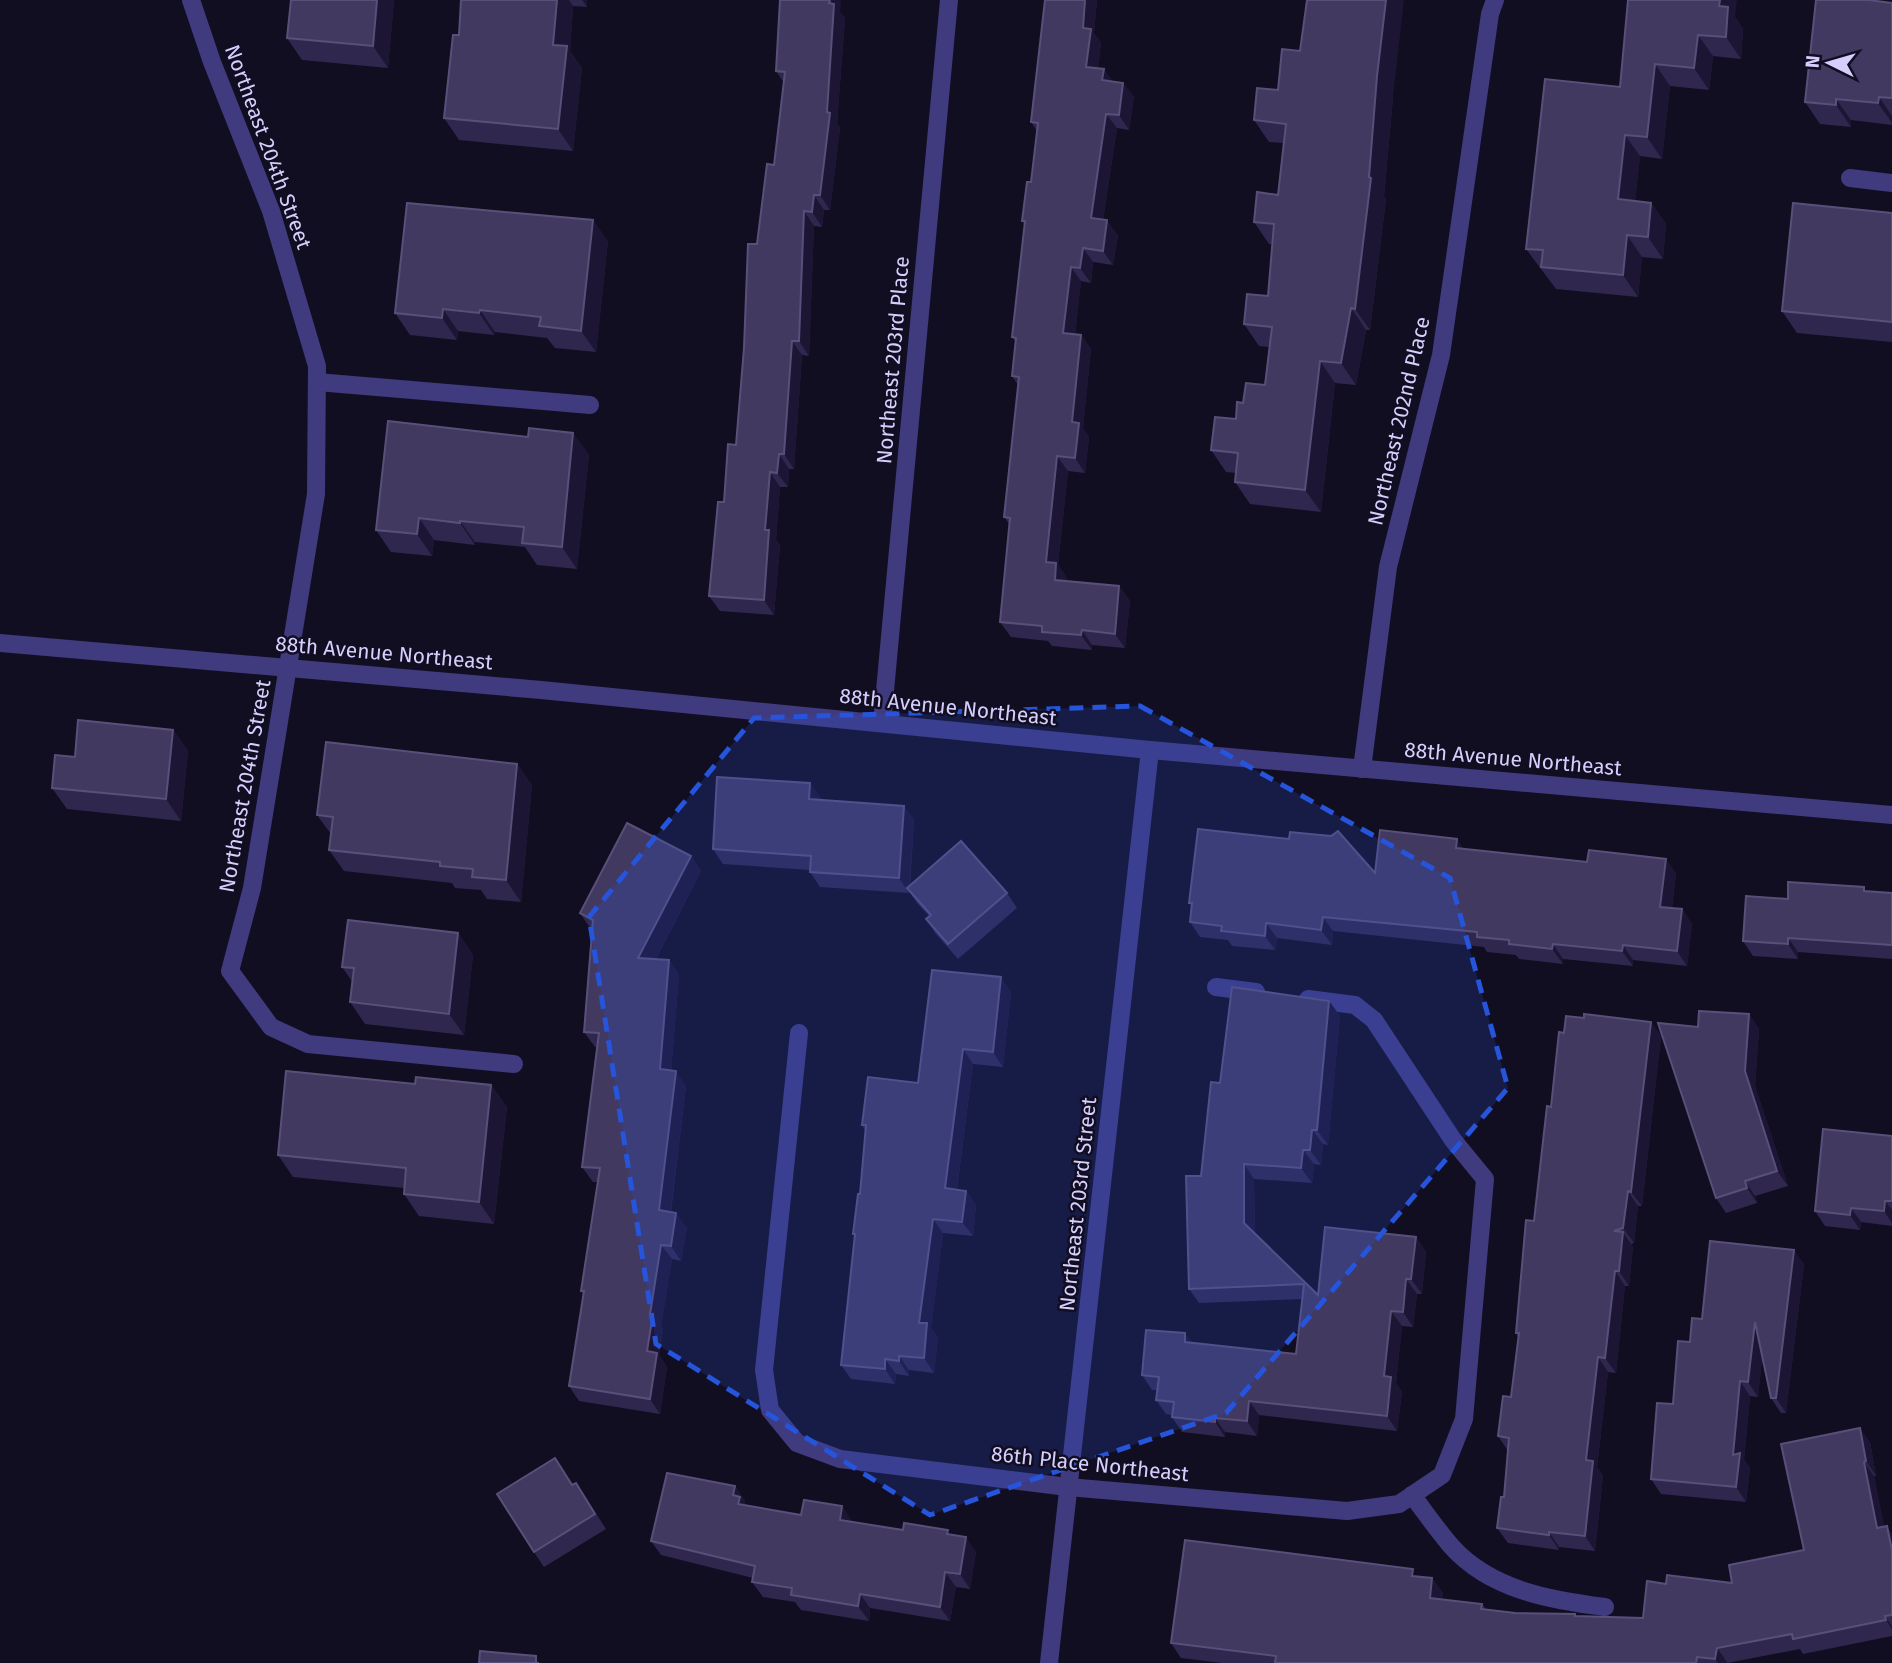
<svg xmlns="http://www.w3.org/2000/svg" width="1892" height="1663" font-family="'Fira Sans',sans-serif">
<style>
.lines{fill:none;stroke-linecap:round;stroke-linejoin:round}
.minor{stroke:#403a7f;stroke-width:18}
.wall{fill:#30274e}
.shaded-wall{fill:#1d1534}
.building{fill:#423961;stroke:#59507a;stroke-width:2}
.marked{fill:#2654da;fill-opacity:0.2;stroke:#2654da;stroke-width:5;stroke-dasharray:14 9;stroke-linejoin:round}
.labels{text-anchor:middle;stroke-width:5;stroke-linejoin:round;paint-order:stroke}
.street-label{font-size:21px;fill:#d6cffe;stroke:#120e21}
</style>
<rect width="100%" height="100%" fill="#120e21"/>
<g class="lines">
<g class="minor">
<path d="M191 0 212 62 271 211 317 366 316 494 252 888 230 971 271 1027 308 1044 514 1064"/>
<path d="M1850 178 1892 183"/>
<path d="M317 382 590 405"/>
<path d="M0 643 541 690 1150 750 1892 815"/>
<path d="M882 723 949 0"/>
<path d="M1362 769 1388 567 1441 355 1490 14 1495 0"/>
<path d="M1216 987 1256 992"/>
<path d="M799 1033 764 1370 770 1410 797 1443 840 1459 1068 1487 1347 1511 1399 1504 1442 1475 1464 1419 1485 1179 1453 1140 1374 1020 1355 1005 1308 999"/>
<path d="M1412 1495C1425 1512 1438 1531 1452 1547 1491 1590 1550 1600 1605 1607"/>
<path d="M1049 1663 1150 750"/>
</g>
</g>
<g class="wall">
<path d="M394 0 388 68 302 60 287 38Z"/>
<path d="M461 0H587V7L573 6 570 51 582 68 573 151 459 140 444 118 459 35Z"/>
<path d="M1045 0H1097L1094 33 1101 43 1098 68 1113 82 1123 83 1134 97 1129 130 1117 128 1103 220 1118 235 1113 265 1093 262 1091 283 1081 281 1075 334 1081 335 1091 349 1083 428 1089 437 1085 473 1068 471 1058 565 1067 578 1066 581 1119 586 1130 601 1125 648 1092 645V650L1052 646 1048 641 1011 637 1000 622 1010 525 1004 517 1018 385 1012 376 1016 342 1012 337 1025 225 1022 221 1031 182 1037 131 1031 122Z"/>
<path d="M1628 0 1735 17 1743 29 1741 59 1713 56 1709 90 1670 86 1662 159 1640 156 1635 201 1651 203 1666 224 1663 259 1642 257 1638 297 1556 289 1526 249 1620 87Z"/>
<path d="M1892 3V125L1851 120V127L1820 124 1805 102Z"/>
<path d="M840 12 845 18 837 123 840 128 830 210H824L822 227 814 226 809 356 802 355 794 469H789L788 487H780L776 539 780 545 774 615 720 611 709 596 724 502 736 445 757 244 774 165 784 83 776 71Z"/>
<path d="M1300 51 1393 97 1384 197 1386 199 1370 330H1366L1356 385 1335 383 1321 512 1250 504 1235 482 1236 473 1226 472 1211 450 1236 419 1243 403 1265 385 1270 347 1259 346 1244 324 1268 296 1273 244H1269L1254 222 1278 195 1283 143 1269 142 1254 120 1278 90Z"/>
<path d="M1892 213V342L1797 333 1782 311Z"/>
<path d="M608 241 596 352 555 348 547 338 495 332 494 335 458 331 457 340 410 335 395 313Z"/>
<path d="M589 454 577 569 537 565 525 547 475 542V545L434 540 432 556 391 552 376 530Z"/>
<path d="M173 730 188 751 181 821 67 809 52 788 75 757Z"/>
<path d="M517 764 532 785 521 902 487 899 481 890 455 888 452 883 344 871 329 850 331 834 317 815Z"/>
<path d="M821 798 820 800 904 806 914 820 910 886 1007 893 1017 908 958 959 936 934 926 919 929 916 917 903 909 891V893L820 887 810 872V870L723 864 713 849Z"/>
<path d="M1464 849 1676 873 1672 908 1682 909 1692 924 1687 966 1633 960V966L1563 959V964L1519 959 1516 955 1487 952 1484 947 1333 931 1332 945 1277 938 1275 950 1232 946 1228 940 1200 937 1190 922 1192 907 1189 903 1375 873Z"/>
<path d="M691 856 701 871 656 959 669 960 679 975 671 1071 686 1086 671 1212 687 1228 681 1261 672 1259 661 1326 663 1329 659 1355 667 1367 660 1414 579 1401 569 1386 584 1296 581 1291 598 1182H593L582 1167 597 1047H595L584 1032 593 929 590 928 580 913Z"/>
<path d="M1867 891 1892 893V959L1798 952V959L1753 956 1743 941Z"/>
<path d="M458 933 473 955 464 1035 365 1024 350 1002 352 981 342 967Z"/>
<path d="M1011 992 1003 1067 973 1064 957 1189 966 1191 976 1205 973 1236 943 1233 931 1328 938 1338 934 1373 909 1370V1376L896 1374 895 1384 851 1379 841 1365 855 1236 853 1234 860 1194 865 1130 862 1125 918 1083Z"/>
<path d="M1329 1001 1340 1016 1328 1145 1323 1144 1321 1165 1314 1164 1312 1183 1254 1179 1255 1233 1318 1295 1416 1237 1426 1252 1422 1294H1417L1413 1327 1402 1326 1396 1383 1402 1392 1397 1431 1259 1415 1257 1436 1225 1432V1437L1182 1432 1172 1417V1415L1166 1414 1156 1400 1157 1390H1152L1142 1375 1185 1333 1192 1343 1296 1354 1303 1299 1199 1303 1189 1289 1201 1176 1220 1083Z"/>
<path d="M1749 1014 1759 1029 1755 1086 1788 1186 1755 1196 1757 1203 1726 1213 1716 1198 1698 1027Z"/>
<path d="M1661 1036 1642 1206H1638L1634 1243 1631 1244 1633 1247 1629 1286H1625L1616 1373 1608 1372 1597 1467 1603 1476 1595 1551 1559 1547V1550L1508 1543 1497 1528 1504 1497 1508 1451 1498 1436 1511 1397 1518 1337 1516 1333 1534 1221 1551 1107Z"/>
<path d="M415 1084 491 1085 507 1107 494 1224 419 1216 404 1194V1188L293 1177 278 1155Z"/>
<path d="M1892 1136V1226L1861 1222 1860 1230 1825 1226 1815 1211Z"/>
<path d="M1804 1264 1786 1413H1781L1771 1398 1762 1358 1758 1397 1750 1396 1744 1460 1750 1468 1746 1502 1661 1494 1651 1479 1690 1342 1702 1319Z"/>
<path d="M1870 1442 1876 1476H1874L1884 1527 1892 1534V1636L1803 1654 1800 1649 1727 1663H1222L1181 1658 1171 1643 1418 1577 1432 1578 1443 1593 1442 1599 1482 1604 1486 1609 1515 1613 1577 1616 1643 1618 1666 1584 1732 1583 1804 1550Z"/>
<path d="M555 1458 573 1485 586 1498 606 1529 544 1567 534 1552Z"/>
<path d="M735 1486 745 1501 744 1503 746 1506 801 1515 842 1506 852 1522 903 1530 951 1535 976 1552 970 1589 956 1587 950 1621 870 1608 869 1621 801 1610 795 1602 763 1597 752 1582 753 1578 661 1555 651 1541Z"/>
</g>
<g class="shaded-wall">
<path d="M377 0H394L388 68 373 46Z"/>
<path d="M557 0H569L573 6 570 51 582 68 573 151 558 129 553 45Z"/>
<path d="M582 0H587V7Z"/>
<path d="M830 0H841L840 12 845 18 837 123 840 128 830 210 820 195 827 112Z"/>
<path d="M1085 0H1097L1094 33 1101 43 1097 81 1086 67 1083 28Z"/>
<path d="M1386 0H1404L1393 97 1384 197 1386 199 1370 330 1355 309 1369 177 1377 76Z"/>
<path d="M1720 0H1737L1735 17 1743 29 1741 59 1726 37 1719 6Z"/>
<path d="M1698 35 1713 56 1709 90 1694 68Z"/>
<path d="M1655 64 1670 86 1662 159 1647 137Z"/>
<path d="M1104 69 1114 83 1102 80Z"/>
<path d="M1123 83 1134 97 1129 130 1119 115Z"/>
<path d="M1879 97 1892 116V123L1878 103Z"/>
<path d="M1836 99 1851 120V127L1836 105Z"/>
<path d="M1106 114 1117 128 1101 233 1091 218Z"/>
<path d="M1625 135 1640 156 1633 221 1618 199Z"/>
<path d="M814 195 824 210 822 227 812 212Z"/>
<path d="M1651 203 1666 224 1663 259 1648 237Z"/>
<path d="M804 211 814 226 809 356 799 341Z"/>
<path d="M593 220 608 241 596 352 581 331Z"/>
<path d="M1107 220 1118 235 1113 265 1103 251Z"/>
<path d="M1627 235 1642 257 1638 297 1623 275Z"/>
<path d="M1083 248 1093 262 1091 283 1080 268Z"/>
<path d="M1071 267 1081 281 1074 347 1063 333Z"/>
<path d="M1351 308 1366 330 1356 385 1341 363Z"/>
<path d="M443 309 458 331 457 340 442 318Z"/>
<path d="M480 310 495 332 494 335 479 313Z"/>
<path d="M1081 335 1091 349 1083 428 1089 437 1085 473 1075 458 1072 422Z"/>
<path d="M792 341 802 355 794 469 784 454Z"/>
<path d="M1320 361 1335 383 1321 512 1305 490Z"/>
<path d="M573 433 589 454 577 569 562 547Z"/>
<path d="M779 454 789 469 788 487 777 473Z"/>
<path d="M1057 456 1068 471 1058 565 1067 578 1065 595 1055 580 1046 562Z"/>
<path d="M770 472 780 487 776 539 780 545 774 615 764 600 765 530Z"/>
<path d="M419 518 434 540 432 556 417 534Z"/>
<path d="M460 521 475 542V545L460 523Z"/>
<path d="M1119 586 1130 601 1125 648 1115 634Z"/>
<path d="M1082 630 1092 645V650L1081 635Z"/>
<path d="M173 730 188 751 181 821 166 799Z"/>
<path d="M517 764 532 785 521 902 506 880Z"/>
<path d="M810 783 821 798 819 814 809 799Z"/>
<path d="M904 806 914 820 909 893 899 878Z"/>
<path d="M1457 839 1467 854 1456 848Z"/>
<path d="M691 856 701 871 649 972 638 958Z"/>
<path d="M1666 859 1676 873 1670 921 1660 907Z"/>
<path d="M1682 909 1692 924 1687 966 1677 951Z"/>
<path d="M1323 917 1333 931 1332 945 1321 930Z"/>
<path d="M1266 923 1277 938 1275 950 1265 936Z"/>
<path d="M458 933 473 955 464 1035 449 1014Z"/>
<path d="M1788 938 1798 952V959L1788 944Z"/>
<path d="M1553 944 1563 959V964L1552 949Z"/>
<path d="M1623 945 1633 960V966L1622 951Z"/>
<path d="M669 960 679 975 670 1084 660 1069Z"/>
<path d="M1001 977 1011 992 1003 1067 993 1052Z"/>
<path d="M1329 1001 1340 1016 1328 1145 1317 1130Z"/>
<path d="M1749 1014 1759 1029 1755 1086 1788 1186 1777 1171 1745 1071Z"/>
<path d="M1651 1022 1661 1036 1642 1206 1631 1192Z"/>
<path d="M963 1049 973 1064 955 1203 945 1188Z"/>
<path d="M676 1071 686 1086 669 1225 659 1210Z"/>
<path d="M491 1085 507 1107 494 1224 479 1202Z"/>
<path d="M1312 1130 1323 1144 1321 1165 1310 1150Z"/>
<path d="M1303 1150 1314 1164 1312 1183 1301 1168Z"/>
<path d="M1244 1164 1254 1179 1255 1238 1244 1223Z"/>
<path d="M1745 1181 1755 1196 1757 1203 1747 1188Z"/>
<path d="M966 1191 976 1205 973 1236 962 1222Z"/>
<path d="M1628 1191 1638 1206 1634 1243 1623 1228Z"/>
<path d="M1885 1201 1892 1210V1223L1884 1211Z"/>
<path d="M1851 1208 1861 1222 1860 1230 1850 1215Z"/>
<path d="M676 1213 687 1228 681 1261 671 1246Z"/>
<path d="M933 1219 943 1233 931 1328 938 1338 934 1373 924 1358 919 1323Z"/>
<path d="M1623 1232 1633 1247 1629 1286 1619 1271Z"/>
<path d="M1416 1237 1426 1252 1422 1294 1411 1279Z"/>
<path d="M661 1245 672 1259 661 1326 663 1329 659 1355 667 1367 660 1414 650 1399 647 1351 650 1314Z"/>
<path d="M1794 1250 1804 1264 1786 1413 1776 1398Z"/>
<path d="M1615 1271 1625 1286 1616 1373 1605 1358Z"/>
<path d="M1406 1279 1417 1294 1413 1327 1403 1312Z"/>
<path d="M1391 1311 1402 1326 1396 1383 1402 1392 1397 1431 1387 1416 1384 1376Z"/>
<path d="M1755 1322 1765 1337 1758 1397 1748 1382Z"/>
<path d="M1185 1333 1196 1348 1185 1342Z"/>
<path d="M899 1356 909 1370V1376L899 1361Z"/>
<path d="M1598 1357 1608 1372 1597 1467 1603 1476 1595 1551 1585 1536 1586 1460Z"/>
<path d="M885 1359 896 1374 895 1384 885 1369Z"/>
<path d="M1740 1381 1750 1396 1744 1460 1750 1468 1746 1502 1736 1487 1733 1455Z"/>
<path d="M1249 1401 1259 1415 1257 1436 1247 1421Z"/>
<path d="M1215 1418 1225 1432V1437L1215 1422Z"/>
<path d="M1860 1428 1870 1442 1876 1476 1866 1461Z"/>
<path d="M1864 1462 1874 1476 1888 1543 1877 1528Z"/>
<path d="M735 1486 745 1501 744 1503 750 1512 749 1519 733 1495Z"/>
<path d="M842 1506 852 1521 850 1535 840 1520Z"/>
<path d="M1887 1526 1892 1534V1550Z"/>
<path d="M1549 1532 1559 1547V1550L1549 1535Z"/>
<path d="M966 1537 976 1552 970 1589 960 1574Z"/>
<path d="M945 1572 956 1587 950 1621 940 1607Z"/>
<path d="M1432 1578 1443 1593 1440 1613 1430 1598Z"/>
<path d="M860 1594 870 1608 869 1621 858 1606Z"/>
<path d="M1885 1616 1892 1626V1629L1886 1620Z"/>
<path d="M1717 1648 1727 1662V1663H1718L1715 1659Z"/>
</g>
<g class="building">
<path d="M291 0H377L373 46 287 38Z"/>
<path d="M461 0H557L553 45 567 46 558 129 444 118 453 35H459Z"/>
<path d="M780 0H830L829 3 834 4 827 112 830 113 820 195H814L812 212 804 211 799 341H792L784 454H779L777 473 770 472 765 530H769L764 600 709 596 718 502H724L728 444 736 445 744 348 748 244H757L767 164 774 165 785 72 776 71Z"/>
<path d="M1045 0H1085L1083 28 1091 29 1086 67 1104 69 1102 80 1123 83 1119 115 1106 114 1091 218 1107 220 1103 251 1083 248 1080 268 1071 267 1063 333 1081 335 1072 422 1079 423 1075 458 1057 456 1046 562 1056 563 1055 580 1119 586 1115 634 1082 630 1081 635 1042 632V626L1000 622 1010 518 1004 517 1019 377 1012 376 1016 338 1012 337 1025 221H1022L1027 182H1031L1038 123 1031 122Z"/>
<path d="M1307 0H1386L1377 76 1369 177 1371 178 1355 309 1351 308 1341 363 1320 361 1305 490 1235 482 1238 453 1211 450 1215 417 1236 419 1237 402 1243 403 1246 383 1265 385 1272 327 1244 324 1247 294 1268 296 1274 224 1254 222 1257 192 1278 195 1286 124 1254 120 1257 88 1278 90 1282 49 1300 51Z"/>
<path d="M1628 0H1720L1719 6 1728 7 1726 37 1698 35 1694 68 1655 64 1647 137 1625 135 1618 199 1651 203 1648 237 1627 235 1623 275 1541 267 1543 250 1526 249 1545 79 1620 87Z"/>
<path d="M1816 0H1869L1892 3V98L1879 97 1878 103 1836 99V105L1805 102Z"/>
<path d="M407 203 593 220 581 331 539 326 541 317 480 310 479 313 443 309 442 318 395 313Z"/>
<path d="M1793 203 1892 213V322L1782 311Z"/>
<path d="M388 421 528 437 529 428 573 433 562 547 522 543 524 527 460 521V523L419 518 417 534 376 530Z"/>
<path d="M78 720 173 730 166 799 52 788 55 755 75 757Z"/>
<path d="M326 742 517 764 506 880 472 877 473 869 440 866V862L329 850 333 817 317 815Z"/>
<path d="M717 777 810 783 809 799 904 806 899 878 810 872 811 856 713 849Z"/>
<path d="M627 823 691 856 638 958 669 960 660 1069 676 1071 659 1210 676 1213 671 1246 661 1245 650 1314H653L647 1351 657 1353 650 1399 569 1386 584 1291H581L600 1168 582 1167 599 1033 584 1032 593 920 580 913Z"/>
<path d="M1198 829 1289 839 1290 832 1331 836 1338 831 1375 873 1380 830 1457 839 1456 848 1587 862 1589 850 1666 859 1660 907 1682 909 1677 951 1623 945 1622 951 1553 944 1552 949 1509 944V940L1477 937V932L1323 917 1321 930 1266 923 1265 936 1221 931 1222 926 1190 922 1192 903H1189Z"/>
<path d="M961 841 1007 893 948 944 926 919 931 915 907 888Z"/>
<path d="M1788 882 1864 887V891L1892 893V945L1788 938V944L1743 941 1746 896 1788 899Z"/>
<path d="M348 920 458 933 449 1014 350 1002 354 968 342 967Z"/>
<path d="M932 970 1001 977 993 1052 963 1049 945 1188 966 1191 962 1222 933 1219 919 1323H927L924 1358 899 1356V1361L885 1359V1369L841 1365 855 1234H853L858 1194H860L866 1125H862L868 1077 918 1083Z"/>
<path d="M1232 987 1329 1001 1317 1130H1312L1310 1150H1303L1301 1168 1244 1164V1223L1318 1295 1325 1227 1416 1237 1411 1279H1406L1403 1312 1391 1311 1384 1376 1391 1377 1387 1416 1249 1401 1247 1421 1215 1418V1422L1172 1417 1174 1402 1156 1400 1159 1377 1142 1375 1146 1330 1185 1333V1342L1296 1354 1304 1284 1189 1289 1186 1176H1201L1211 1082 1220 1083Z"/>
<path d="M1699 1011 1749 1014 1745 1071 1777 1171 1745 1181 1747 1188 1716 1198 1658 1023 1698 1027Z"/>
<path d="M1584 1014 1651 1022 1631 1192 1628 1191 1623 1228 1614 1231 1623 1232 1619 1271H1615L1605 1358 1598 1357 1586 1460 1593 1461 1585 1536 1549 1532V1535L1497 1528 1501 1497H1504L1509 1438 1498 1436 1503 1396 1511 1397 1519 1333H1516L1526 1220 1534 1221 1547 1106 1551 1107 1559 1032 1564 1033 1566 1016 1584 1018Z"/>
<path d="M286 1071 415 1084 416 1077 491 1085 479 1202 404 1194 406 1168 278 1155Z"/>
<path d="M1823 1129 1892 1136V1201H1885L1884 1211 1851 1208 1850 1215 1815 1211Z"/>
<path d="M1710 1241 1794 1250 1776 1398H1771L1755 1322 1748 1382 1740 1381 1733 1455 1740 1453 1736 1487 1651 1479 1657 1403 1673 1404 1678 1341 1690 1342 1692 1318 1702 1319Z"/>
<path d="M1860 1428 1866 1461 1864 1462 1877 1528 1887 1526 1892 1550V1615L1885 1616 1886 1620 1793 1639 1792 1634 1717 1648 1715 1659 1697 1657 1696 1663H1275L1276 1656 1171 1643 1185 1540 1413 1569 1412 1576 1432 1578 1430 1598 1482 1604 1481 1609 1515 1613 1575 1614V1616L1643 1618 1647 1581 1666 1584 1667 1575 1732 1583 1729 1565 1804 1550 1781 1444Z"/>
<path d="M555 1458 572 1485 576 1483 595 1514 534 1552 497 1494Z"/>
<path d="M667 1473 735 1486 733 1495 740 1497 738 1504 801 1515 804 1500 842 1506 840 1520 903 1530 904 1523 948 1530 947 1534 966 1537 960 1574 945 1572 940 1607 860 1594 858 1606 791 1595 792 1588 752 1582 755 1566 651 1541Z"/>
<path d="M480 1651 536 1656V1663H539H479Z"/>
</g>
<path class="marked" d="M1140 706 1450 878 1508 1088 1226 1413 930 1515 656 1344 589 917 754 718Z"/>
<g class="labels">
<g class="street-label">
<text transform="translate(268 147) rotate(70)" y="7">Northeast 204th Street</text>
<text transform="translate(893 360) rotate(-85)" y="7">Northeast 203rd Place</text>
<text transform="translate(1399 421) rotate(-77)" y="7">Northeast 202nd Place</text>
<text transform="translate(384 653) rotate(5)" y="7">88th Avenue Northeast</text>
<text transform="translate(948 707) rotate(6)" y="7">88th Avenue Northeast</text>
<text transform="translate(1513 759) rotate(5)" y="7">88th Avenue Northeast</text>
<text transform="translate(245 786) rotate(-80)" y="7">Northeast 204th Street</text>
<text transform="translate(1078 1204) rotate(-84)" y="7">Northeast 203rd Street</text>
<text transform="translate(1090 1464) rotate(6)" y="7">86th Place Northeast</text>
</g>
</g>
<g transform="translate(1829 63) rotate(275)" stroke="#120e21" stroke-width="5" paint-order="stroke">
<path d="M0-5L12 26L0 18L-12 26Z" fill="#d6cffe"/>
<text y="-10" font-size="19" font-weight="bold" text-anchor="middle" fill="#d6cffe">N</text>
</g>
</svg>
